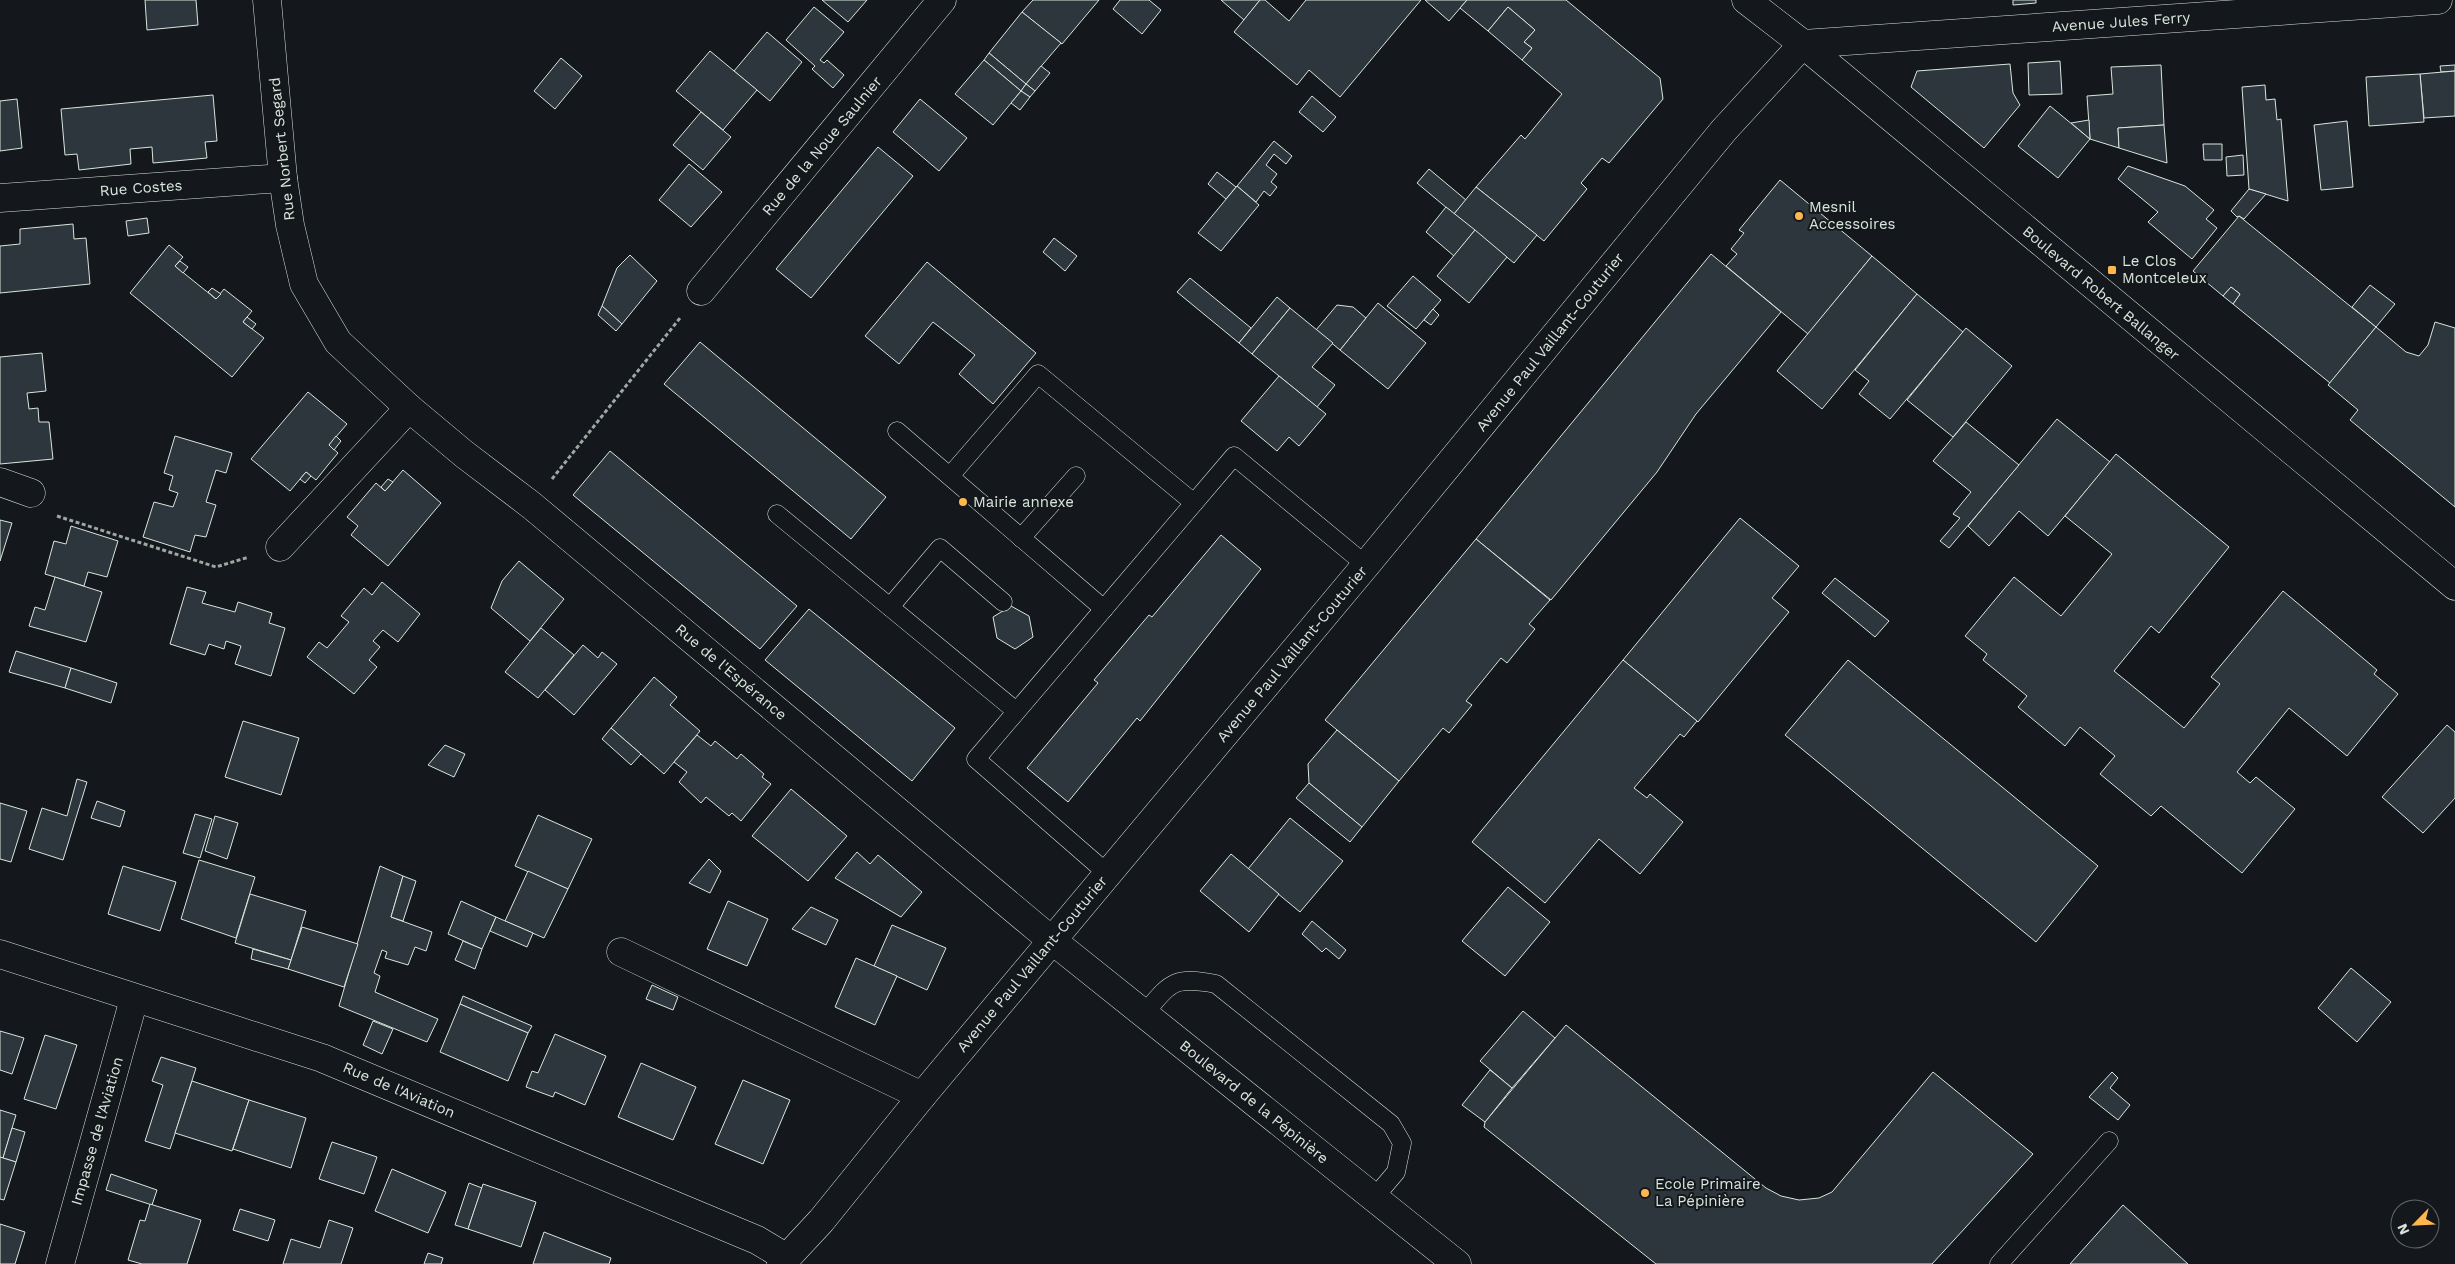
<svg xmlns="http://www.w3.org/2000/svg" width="2455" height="1264" font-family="'Work Sans',sans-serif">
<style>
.building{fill:#2c363c;stroke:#d8e6dc}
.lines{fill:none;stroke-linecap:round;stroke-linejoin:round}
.service-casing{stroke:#d8e6dc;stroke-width:19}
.minor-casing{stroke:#d8e6dc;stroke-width:29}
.tertiary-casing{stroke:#d8e6dc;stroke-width:29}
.secondary-casing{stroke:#d8e6dc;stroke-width:29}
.path{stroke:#9da8a2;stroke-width:3;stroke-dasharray:4 2.5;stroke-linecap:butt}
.service{stroke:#14181c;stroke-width:18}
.minor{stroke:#14181c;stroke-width:28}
.tertiary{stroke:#14181c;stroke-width:28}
.secondary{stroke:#14181c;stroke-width:28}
.poi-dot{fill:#ffb74d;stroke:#14181c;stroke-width:2}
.labels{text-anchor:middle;stroke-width:4;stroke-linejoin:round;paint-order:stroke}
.street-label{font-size:15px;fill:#d8e6dc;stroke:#14181c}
.poi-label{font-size:15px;fill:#d8e6dc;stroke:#14181c;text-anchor:start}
</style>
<rect width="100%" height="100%" fill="#14181c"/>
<g class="building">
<path d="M145 0H196L198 25 147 30Z"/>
<path d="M822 0H867L848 22Z"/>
<path d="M1033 0H1099L1062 44 1022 12Z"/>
<path d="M1120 0H1149L1161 10 1142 34 1113 9Z"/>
<path d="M1221 0H1260L1244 20Z"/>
<path d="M1260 0H1265L1289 21 1306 0H1421L1340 97 1309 70 1297 85 1234 32Z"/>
<path d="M1425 0H1467L1449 21Z"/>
<path d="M1467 0H1566L1660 78 1663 99 1609 163 1602 158 1581 183 1587 189 1544 241 1476 187 1521 135 1525 139 1562 94 1522 60 1532 48 1524 42 1535 30 1508 7 1488 31 1460 8Z"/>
<path d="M2013 0H2036V3L2013 5Z"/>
<path d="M814 7 844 32 820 60 824 63 827 60 844 75 833 88 812 69 815 66 786 40Z"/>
<path d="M1508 7 1535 30 1524 42 1532 48 1522 60 1488 31Z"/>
<path d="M1022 12 1061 43 1026 84 989 53Z"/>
<path d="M767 32 802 62 770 101 734 71Z"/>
<path d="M710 51 757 90 723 130 676 91Z"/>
<path d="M989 53 1026 84 1021 91 984 60Z"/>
<path d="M561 58 582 76 555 109 534 91Z"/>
<path d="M984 60 1021 91 993 125 955 94Z"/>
<path d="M2060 61 2062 94 2029 95 2028 63Z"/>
<path d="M2010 64 2013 93 2020 105 1984 148 1911 87 1917 71Z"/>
<path d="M2161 65 2164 125 2118 128 2119 148 2090 139 2087 96 2113 94 2111 67Z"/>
<path d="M2455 65V71L2441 72 2440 66Z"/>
<path d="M1041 66 1050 73 1035 91 1026 84Z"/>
<path d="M2455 71V116L2424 118 2420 74Z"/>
<path d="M2420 74 2424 122 2369 126 2366 77Z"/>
<path d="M1026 84 1035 91 1030 97 1021 91Z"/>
<path d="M2265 85 2266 100 2275 99 2277 120 2281 119 2288 201 2249 189 2242 87Z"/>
<path d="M1021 91 1030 97 1020 110 1011 103Z"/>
<path d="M213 95 217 141 205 142 207 158 153 163 152 147 130 149 131 164 79 170 77 154 65 155 61 109Z"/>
<path d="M1312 96 1336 117 1323 132 1299 112Z"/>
<path d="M17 99 22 148 0 151V101Z"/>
<path d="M920 99 967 138 939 171 893 132Z"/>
<path d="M2050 106 2090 139 2058 178 2018 146Z"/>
<path d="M701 112 731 137 703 170 673 145Z"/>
<path d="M2089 120 2090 139 2071 123Z"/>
<path d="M2347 121 2353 187 2321 190 2314 125Z"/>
<path d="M2164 125 2167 163 2119 148 2118 128Z"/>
<path d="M1274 141 1292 156 1286 164 1274 154 1266 165 1277 174 1271 182 1277 187 1270 196 1264 191 1256 202 1237 186Z"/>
<path d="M2203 144H2222V160H2204Z"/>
<path d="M878 147 913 176 811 298 776 269Z"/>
<path d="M2243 155 2244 175 2227 176 2226 157Z"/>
<path d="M689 164 722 192 691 227 659 200Z"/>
<path d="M2128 166 2185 186 2214 210 2206 219 2217 228 2192 259 2148 222 2158 212 2118 179Z"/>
<path d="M1429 169 1466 200 1454 214 1417 183Z"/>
<path d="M1217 172 1236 187 1226 199 1208 184Z"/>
<path d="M1780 180 1872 256 1808 334 1726 266 1737 254 1731 249 1744 233 1739 230Z"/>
<path d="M1237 186 1259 205 1221 251 1198 233Z"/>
<path d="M1476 187 1537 235 1514 263 1454 214Z"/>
<path d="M2249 189 2266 194 2244 219 2239 216 2237 217 2231 211Z"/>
<path d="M1446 207 1475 230 1454 256 1426 232Z"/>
<path d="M2239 216 2376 327 2330 383 2233 304 2240 294 2231 287 2223 296 2193 271Z"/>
<path d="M147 218 149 233 128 236 126 221Z"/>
<path d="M73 224 74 239 86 238 90 284 0 293V246L20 244V229Z"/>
<path d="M1475 230 1507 257 1469 303 1437 276Z"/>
<path d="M1054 238 1077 256 1065 271 1043 252Z"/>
<path d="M169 245 183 257 175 266 216 299 224 289 252 311 243 322 264 338 232 377 130 293Z"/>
<path d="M1711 254 1781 312 1696 414 1657 472 1551 600 1476 539Z"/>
<path d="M630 255 657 281 622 324 602 306 617 268Z"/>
<path d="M1872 256 1917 294 1822 409 1777 371Z"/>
<path d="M180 261 188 267 183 273 175 266Z"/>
<path d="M927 262 1036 353 993 404 959 374 975 355 933 322 899 364 865 336Z"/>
<path d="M1413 276 1441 300 1416 329 1387 306Z"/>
<path d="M1190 278 1251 328 1239 343 1177 292Z"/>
<path d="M2370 285 2395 304 2376 327 2352 307Z"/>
<path d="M2231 287 2240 294 2233 304 2223 296Z"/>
<path d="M212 288 221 294 216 299 208 292Z"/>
<path d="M1917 294 1963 332 1890 419 1859 394 1869 381 1855 370Z"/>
<path d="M1277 297 1290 308 1252 354 1239 343Z"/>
<path d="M1378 303 1426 343 1388 389 1340 350Z"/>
<path d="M1337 305 1353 307 1366 318 1340 350 1316 330Z"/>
<path d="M602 306 622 324 616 331 598 315Z"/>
<path d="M1290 308 1333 343 1312 367 1335 385 1317 407 1252 354Z"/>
<path d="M1433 309 1439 315 1431 325 1424 320Z"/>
<path d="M247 317 256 324 252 329 243 322Z"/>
<path d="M2435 322 2455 328V507L2350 420 2358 410 2328 385 2376 327 2406 352 2419 356 2428 345Z"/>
<path d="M1966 328 2012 366 1953 437 1907 400Z"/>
<path d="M700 342 886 497 851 539 664 384Z"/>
<path d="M42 353 46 391 27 393 29 409 38 408 39 422H49L53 459 0 464V357Z"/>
<path d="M1279 376 1326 414 1299 446 1289 437 1277 451 1241 421Z"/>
<path d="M308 392 347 424 329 445 338 453 328 465 316 480 306 472 290 491 251 459Z"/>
<path d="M2057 419 2110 462 2048 536 2019 511 1989 546 1968 526Z"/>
<path d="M1966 422 2019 465 1949 548 1940 541 1960 518 1953 514 1971 492 1933 461Z"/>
<path d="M175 436 232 453 226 473 216 470 206 502 216 505 206 537 195 535 190 552 143 537 154 502 173 507 178 493 169 490 173 476 164 473Z"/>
<path d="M336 436 341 441 334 450 329 445Z"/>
<path d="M610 451 797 606 760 649 573 495Z"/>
<path d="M2116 454 2229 547 2159 633 2151 626 2114 671 2184 728 2220 684 2211 677 2283 591 2377 670 2374 674 2398 694 2347 756 2289 708 2237 772 2250 783 2256 777 2295 809 2242 873 2161 806 2151 816 2100 774 2115 756 2080 727 2065 746 2018 707 2027 696 1983 660 1987 654 1965 636 2014 577 2061 616 2112 554 2065 516Z"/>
<path d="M403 470 441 503 388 566 351 535 358 526 347 517 376 483 385 491Z"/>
<path d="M306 472 311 476 305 483 300 479Z"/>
<path d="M388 479 393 482 385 491 381 487Z"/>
<path d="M1740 518 1799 566 1772 598 1789 612 1698 722 1623 660Z"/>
<path d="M0 520 12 523 0 561Z"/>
<path d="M71 526 118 541 107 577 88 572 84 586 45 574 54 541 66 544Z"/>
<path d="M1221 535 1261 569 1140 721 1137 718 1068 802 1027 768 1098 683 1094 680 1149 615 1152 617Z"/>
<path d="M1476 539 1550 600 1529 624 1535 629 1507 663 1501 658 1466 701 1472 705 1449 733 1443 728 1399 781 1325 720Z"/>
<path d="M519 561 564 599 530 641 491 608 502 581Z"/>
<path d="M55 577 102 592 86 642 29 626 35 607 45 610Z"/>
<path d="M1835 578 1889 621 1875 637 1822 593Z"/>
<path d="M382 582 420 614 398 642 383 630 373 641 380 647 369 660 377 667 354 694 307 657 319 642 327 648 349 622 341 616 364 588 372 595Z"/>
<path d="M187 587 206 592 202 603 235 612 238 602 272 613 269 623 285 628 271 676 235 664 241 646 226 641 224 649 209 644 205 655 170 644Z"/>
<path d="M1011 606 1029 616 1033 637 1015 649 997 638 993 617Z"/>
<path d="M809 609 955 728 912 781 765 660Z"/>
<path d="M541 628 574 655 538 698 505 672Z"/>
<path d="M583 645 598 658 602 652 617 664 574 715 545 690Z"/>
<path d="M16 651 71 668 65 688 9 672Z"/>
<path d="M1623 660 1697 721 1684 737 1680 734 1634 788 1647 798 1650 794 1683 822 1640 874 1599 839 1545 903 1472 842Z"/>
<path d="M1848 660 2098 866 2036 942 1785 735Z"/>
<path d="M71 668 117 683 111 703 65 688Z"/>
<path d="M654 677 677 697 670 705 700 731 664 774 611 728Z"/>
<path d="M243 721 299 738 281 795 225 777Z"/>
<path d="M2447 725 2455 732V798L2423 833 2382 797Z"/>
<path d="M611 728 641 754 631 765 602 739Z"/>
<path d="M1337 730 1399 781 1362 827 1309 783 1308 764Z"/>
<path d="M697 735 711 746 715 741 737 759 741 754 764 774 762 777 771 784 741 821 732 813 729 816 706 797 701 803 679 782 687 772 674 762Z"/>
<path d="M445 745 465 754 454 777 428 765Z"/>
<path d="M77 779 87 782 63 860 29 849 42 808 67 816Z"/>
<path d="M1309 783 1362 827 1350 842 1296 798Z"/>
<path d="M791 789 847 836 808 881 752 836Z"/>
<path d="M97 801 125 811 120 827 91 818Z"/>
<path d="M0 803 27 811 11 862 0 859Z"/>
<path d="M195 814 212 819 200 858 183 853Z"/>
<path d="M538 815 592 839 568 889 515 866Z"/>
<path d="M215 816 238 823 227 859 205 851Z"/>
<path d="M1290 818 1343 861 1300 912 1248 869Z"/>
<path d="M857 852 870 864 878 855 922 892 901 917 835 878Z"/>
<path d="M1231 854 1279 894 1249 932 1200 891Z"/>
<path d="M709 859 721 871 710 893 689 883Z"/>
<path d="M199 860 255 877 236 938 181 919Z"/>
<path d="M123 866 176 882 160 931 108 914Z"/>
<path d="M380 866 403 876 391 917 432 932 426 951 415 947 408 965 385 958 387 952 382 950 374 973 380 976 375 992 438 1019 427 1042 339 1006Z"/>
<path d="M528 871 568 889 544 938 505 921Z"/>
<path d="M403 876 416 881 403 921 391 917Z"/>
<path d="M1508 887 1550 922 1505 976 1462 941Z"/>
<path d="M250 894 306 911 291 960 235 943Z"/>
<path d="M461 901 496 917 482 949 448 934Z"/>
<path d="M728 901 768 919 747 966 707 949Z"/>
<path d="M811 907 838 920 826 945 792 929Z"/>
<path d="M496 917 533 933 527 947 490 931Z"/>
<path d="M1312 921 1346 950 1339 959 1326 948 1322 952 1302 934Z"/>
<path d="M892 925 946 948 927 990 874 966Z"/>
<path d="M302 927 358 944 344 987 288 969Z"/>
<path d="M463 941 482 949 475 969 455 960Z"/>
<path d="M253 949 291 960 288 969 251 959Z"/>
<path d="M856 958 897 976 875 1025 835 1007Z"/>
<path d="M2351 968 2391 1002 2357 1042 2318 1008Z"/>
<path d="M652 985 678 997 673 1010 646 999Z"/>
<path d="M463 996 532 1026 528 1033 460 1004Z"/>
<path d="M460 1004 528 1033 508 1081 440 1052Z"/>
<path d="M1523 1011 1555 1038 1512 1088 1480 1061Z"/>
<path d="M373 1021 393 1029 382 1054 363 1045Z"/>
<path d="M1566 1025 1766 1188 1781 1196 1799 1200 1819 1198 1832 1192 1933 1072 2033 1154 1932 1264H1656L1484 1127 1485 1122Z"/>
<path d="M0 1031 24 1038 12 1074 0 1070Z"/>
<path d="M555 1034 606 1056 585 1105 555 1092 553 1097 526 1087 532 1071 538 1073Z"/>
<path d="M45 1035 77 1045 56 1109 24 1099Z"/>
<path d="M161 1057 196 1068 170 1149 145 1141 163 1085 152 1081Z"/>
<path d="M641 1063 696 1087 673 1140 618 1117Z"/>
<path d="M1490 1070 1512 1088 1485 1122 1462 1105Z"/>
<path d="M2112 1072 2118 1078 2110 1088 2130 1105 2118 1120 2089 1097Z"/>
<path d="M743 1080 790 1100 763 1164 715 1144Z"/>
<path d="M192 1081 249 1100 232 1151 175 1133Z"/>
<path d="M249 1100 306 1118 291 1168 233 1149Z"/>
<path d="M0 1110 16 1115 3 1158 0 1157Z"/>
<path d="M12 1128 25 1132 16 1162 3 1158Z"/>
<path d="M332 1142 377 1157 364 1194 319 1179Z"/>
<path d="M0 1157 16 1162 4 1200 0 1199Z"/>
<path d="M392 1169 446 1192 428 1233 375 1211Z"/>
<path d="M111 1174 157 1190 152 1205 106 1190Z"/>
<path d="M469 1183 482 1188 468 1229 455 1225Z"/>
<path d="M483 1184 536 1202 521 1247 468 1229Z"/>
<path d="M150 1204 201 1220 187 1264H142L128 1260 140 1220 145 1221Z"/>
<path d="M2123 1205 2188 1264H2070Z"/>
<path d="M240 1209 275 1220 268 1241 233 1230Z"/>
<path d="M329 1220 353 1228 341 1264H283L291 1239 320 1248Z"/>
<path d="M0 1224 25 1232 15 1264H0Z"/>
<path d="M544 1232 611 1258 609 1264H533Z"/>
<path d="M428 1253 443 1258 441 1264H424Z"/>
</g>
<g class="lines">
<defs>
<g id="service">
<path d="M897 431 1104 609"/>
<path d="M950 476 1038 374 1194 503"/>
<path d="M777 514 1016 711"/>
<path d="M1021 538 1076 476"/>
<path d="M890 607 940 548 1003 602"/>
<path d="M1108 874 976 759 1234 456 1366 565"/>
<path d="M1144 1014C1171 982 1173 976 1216 984L1391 1124 1402 1143 1396 1172 1374 1198"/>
<path d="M1999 1264 2109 1141"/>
</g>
<g id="minor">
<path d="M267 0 283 178 290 225 304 284 338 342 409 408 464 454 531 505 1038 929 1457 1264"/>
<path d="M1803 44 2438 0"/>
<path d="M0 198 283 178"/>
<path d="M701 291 942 0"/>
<path d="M0 482 31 493"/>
<path d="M280 547 409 408"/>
<path d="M621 952 922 1096"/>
<path d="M0 954 322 1058 757 1240 787 1258"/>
<path d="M60 1264 134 999"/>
</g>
<path id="tertiary" d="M781 1264 821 1221 922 1096 1366 565 1724 130 1803 44"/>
<path id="secondary" d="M1746 0 1803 44 2455 586"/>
</defs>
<use href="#service" class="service-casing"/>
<use href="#minor" class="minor-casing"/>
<use href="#tertiary" class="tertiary-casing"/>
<use href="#secondary" class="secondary-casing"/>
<g class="path">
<path d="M552 479 680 318"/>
<path d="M57 516 216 567 249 557"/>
</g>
<use href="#service" class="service"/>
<use href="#minor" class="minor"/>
<use href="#tertiary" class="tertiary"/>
<use href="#secondary" class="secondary"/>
</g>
<g class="poi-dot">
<circle cx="1799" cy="216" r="5"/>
<rect x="2107" y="265" width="10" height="10" rx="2.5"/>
<circle cx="963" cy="502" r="5"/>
<circle cx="1645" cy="1193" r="5"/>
</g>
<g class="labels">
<g class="street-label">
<text transform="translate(2121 22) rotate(-4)" y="5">Avenue Jules Ferry</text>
<text transform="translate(822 146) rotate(-50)" y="5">Rue de la Noue Saulnier</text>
<text transform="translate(282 149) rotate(-96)" y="5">Rue Norbert Segard</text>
<text transform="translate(141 188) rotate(-4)" y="5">Rue Costes</text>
<text transform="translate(2101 293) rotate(40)" y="5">Boulevard Robert Ballanger</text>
<text transform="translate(1550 342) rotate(-51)" y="5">Avenue Paul Vaillant-Couturier</text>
<text transform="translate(1292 654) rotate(-50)" y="5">Avenue Paul Vaillant-Couturier</text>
<text transform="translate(731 672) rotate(40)" y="5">Rue de l'Espérance</text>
<text transform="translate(1032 964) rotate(-50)" y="5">Avenue Paul Vaillant-Couturier</text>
<text transform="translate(399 1090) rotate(23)" y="5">Rue de l'Aviation</text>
<text transform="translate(1254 1102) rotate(39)" y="5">Boulevard de la Pépinière</text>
<text transform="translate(97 1131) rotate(-74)" y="5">Impasse de l'Aviation</text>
</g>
<g class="poi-label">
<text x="1809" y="212">Mesnil<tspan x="1809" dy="17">Accessoires</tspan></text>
<text x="2122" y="266">Le Clos<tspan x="2122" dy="17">Montceleux</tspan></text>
<text x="973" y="507">Mairie annexe</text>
<text x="1655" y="1189">Ecole Primaire<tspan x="1655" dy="17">La Pépinière</tspan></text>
</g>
</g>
<g transform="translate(2415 1224) rotate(246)"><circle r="24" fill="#14181c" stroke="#626a69"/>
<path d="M0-4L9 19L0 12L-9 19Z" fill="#ffb74d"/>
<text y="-8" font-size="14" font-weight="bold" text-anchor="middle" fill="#d8e6dc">N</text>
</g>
</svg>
